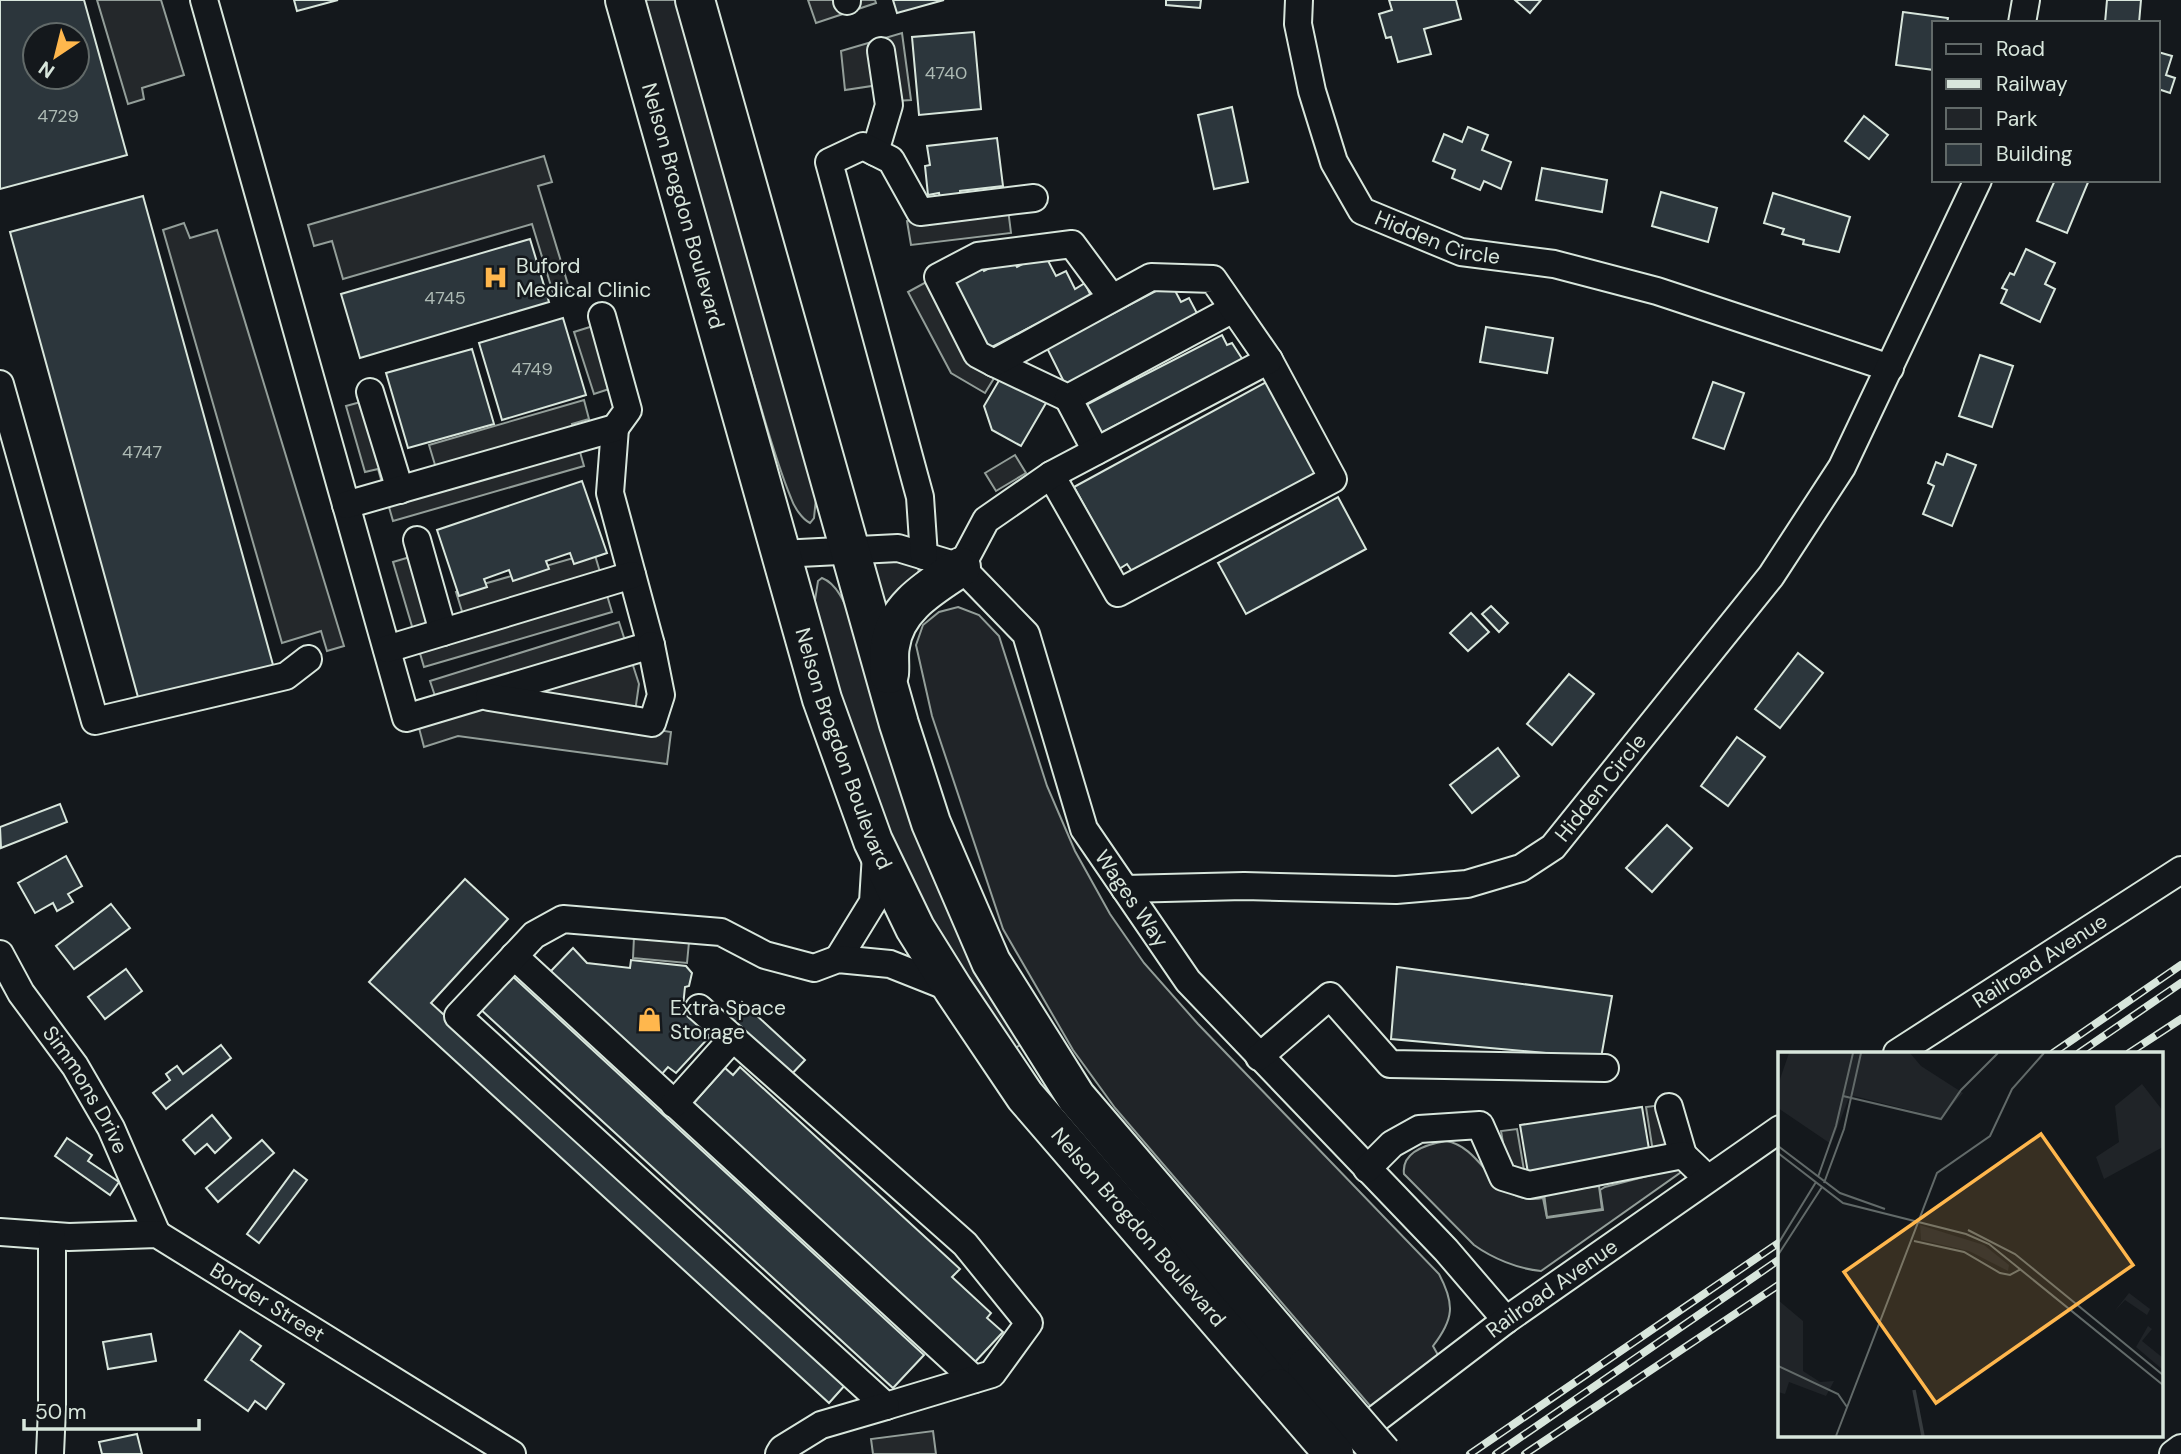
<svg xmlns="http://www.w3.org/2000/svg" width="2181" height="1454" font-family="'DM Sans',sans-serif">
<style>
.green{fill:#202428;stroke:#939e99;stroke-width:2}
.parking{fill:#24282b;stroke:#939e99;stroke-width:2}
.building{fill:#2c363c;stroke:#d8e6dc;stroke-width:2;fill-rule:evenodd}
.lines{fill:none;stroke-linecap:round;stroke-linejoin:round}
.minor-casing{stroke:#d8e6dc;stroke-width:30}
.highway-casing{stroke:#d8e6dc;stroke-width:42}
.minor{stroke:#14181c;stroke-width:26}
.highway{stroke:#14181c;stroke-width:38}
.rail-casing{stroke:#d8e6dc;stroke-width:8}
.rail{stroke:#14181c;stroke-width:5;stroke-dasharray:16;stroke-linecap:butt}
.highway-bridge-casing{stroke:#d8e6dc;stroke-width:42;stroke-linecap:butt}
.highway-bridge{stroke:#14181c;stroke-width:38}
.labels{text-anchor:middle;stroke-width:5;stroke-linejoin:round;paint-order:stroke}
.number-label{font-size:18px;fill:#adbab4}
.street-label{font-size:21px;fill:#d8e6dc;stroke:#14181c}
.poi-label{font-size:21px;fill:#d8e6dc;stroke:#14181c;text-anchor:start}
.inset-river{fill:none;stroke:#363b3e;stroke-width:3.5}
.inset-road{fill:none;stroke:#626a69;stroke-width:2}
.view{fill:#ffb74d;fill-opacity:0.15;stroke:#ffb74d;stroke-width:3.5}
.inset-edge{fill:none;stroke:#d8e6dc;stroke-width:3.5}
</style>
<rect width="100%" height="100%" fill="#14181c"/>
<g class="green">
<path d="M641 0H677L816 498 814 518 810 523C802 519 794 507 791 498 767 440 755 376 732 317Z"/>
<path d="M879 559 920 564 917 578 887 613 873 561Z"/>
<path d="M822 578C838 584 846 606 852 621 875 699 895 779 924 855 949 921 988 982 1022 1044L1010 1051 900 868 813 613 818 581Z"/>
<path d="M958 607 979 615 999 636 1047 786 1075 851 1110 914 1144 963 1198 1024 1439 1274C1455 1304 1454 1319 1433 1346L1438 1355 1371 1407 1115 1108 1073 1050 1003 929 932 716 916 645 923 625 939 612Z"/>
<path d="M1446 1141C1485 1147 1494 1208 1543 1198L1547 1218 1603 1210 1600 1190 1605 1187 1678 1168 1684 1170 1541 1271C1518 1269 1492 1258 1474 1245L1404 1174C1401 1151 1428 1144 1446 1141Z"/>
</g>
<g class="parking">
<path d="M97 0H161L184 75 142 88 144 99 128 104Z"/>
<path d="M808 0H875L876 3 816 23Z"/>
<path d="M902 33 911 100 896 101 892 83 845 90 841 51Z"/>
<path d="M544 156 552 182 538 186 570 291 554 296 532 224 343 279 332 241 314 246 308 225Z"/>
<path d="M1008 209 1011 233 911 245 907 221Z"/>
<path d="M184 223 190 238 217 230 344 646 327 651 321 631 282 643 163 230Z"/>
<path d="M928 281 996 375 985 393 951 373 908 292Z"/>
<path d="M593 326 612 388 594 394 574 332Z"/>
<path d="M368 400 398 501 442 488 429 445 584 400 589 419 572 424 584 466 393 521 378 469 365 472 346 406Z"/>
<path d="M1015 455 1026 473 996 491 985 473Z"/>
<path d="M594 552 612 612 424 667 393 562 410 557 436 644 469 634 456 592Z"/>
<path d="M619 622 639 684 633 726 671 732 667 764 458 736 424 747 419 728 443 720 430 681Z"/>
<path d="M634 937 689 942 687 963 633 958Z"/>
<path d="M1661 1105 1668 1150 1653 1152 1646 1107Z"/>
<path d="M1517 1129 1524 1170 1508 1173 1501 1131Z"/>
<path d="M1599 1186 1602 1209 1547 1217 1544 1193Z"/>
<path d="M933 1431 936 1454H873L871 1439Z"/>
</g>
<g class="building">
<path d="M0 0H84L127 155 0 189ZM35 35H77V77H35Z"/>
<path d="M294 0H338L297 11Z"/>
<path d="M893 0H944L897 13Z"/>
<path d="M1166 0H1201L1200 8 1166 5Z"/>
<path d="M1389 0H1456L1461 19 1424 29 1431 54 1398 62 1391 37 1386 38 1379 14 1392 10Z"/>
<path d="M1515 0H1541L1530 13Z"/>
<path d="M2107 0H2141L2139 23H2105Z"/>
<path d="M1903 12 1948 18 1947 23H1934V70L1896 65Z"/>
<path d="M974 32 981 109 919 115 912 37Z"/>
<path d="M2158 52 2172 56 2166 75 2175 78 2170 93 2158 89Z"/>
<path d="M1232 107 1248 182 1214 189 1198 115Z"/>
<path d="M1864 116 1888 135 1869 159 1845 141Z"/>
<path d="M1468 127 1488 135 1482 150 1511 162 1501 189 1484 181 1480 190 1452 178 1455 170 1433 161 1444 134 1462 142Z"/>
<path d="M997 138 1003 186 960 191 961 200 941 203 939 193 928 195 925 166 930 165 927 146Z"/>
<path d="M1542 168 1607 180 1602 212 1536 200Z"/>
<path d="M2055 180H2089L2067 233 2037 221Z"/>
<path d="M1661 192 1717 208 1708 242 1652 226Z"/>
<path d="M1773 193 1850 217 1839 252 1803 244 1804 240 1782 234 1784 229 1764 223Z"/>
<path d="M143 196 275 672 141 708 10 232Z"/>
<path d="M530 239 549 302 360 358 341 294Z"/>
<path d="M2026 249 2055 263 2045 284 2055 289 2040 322 2001 303 2007 290 2002 288 2010 273 2014 275Z"/>
<path d="M1044 253 1056 276 1066 271 1075 289 1085 283 1091 296 988 349 951 277 979 263 984 271 1011 257 1017 267Z"/>
<path d="M1171 283 1181 302 1189 298 1199 317 1066 386 1047 348Z"/>
<path d="M563 318 586 395 502 420 479 343Z"/>
<path d="M1486 327 1553 338 1547 373 1480 362Z"/>
<path d="M1222 335 1227 345 1232 343 1243 360 1093 437 1078 409Z"/>
<path d="M472 349 494 424 408 448 386 373Z"/>
<path d="M1980 355 2013 366 1992 427 1959 416Z"/>
<path d="M1001 377 1046 403 1021 446 992 430 984 406Z"/>
<path d="M1268 381 1319 472 1133 573 1127 564 1119 569 1074 487Z"/>
<path d="M1713 382 1744 393 1724 449 1693 438Z"/>
<path d="M1947 454 1976 465 1952 526 1923 514 1934 486 1928 483 1936 462 1943 465Z"/>
<path d="M582 481 607 553 574 564 570 553 546 561 549 569 513 581 509 570 484 579 487 587 459 596 437 530Z"/>
<path d="M1338 497 1366 549 1246 614 1218 563Z"/>
<path d="M1491 606 1508 623 1499 632 1482 614Z"/>
<path d="M1471 613 1489 632 1468 651 1450 633Z"/>
<path d="M1798 653 1823 673 1780 728 1755 709Z"/>
<path d="M1569 674 1594 694 1552 745 1527 724Z"/>
<path d="M1737 737 1765 757 1728 806 1701 786Z"/>
<path d="M1498 748 1519 776 1472 813 1450 785Z"/>
<path d="M60 804 67 822 1 848 0 827Z"/>
<path d="M1667 825 1692 848 1652 892 1626 868Z"/>
<path d="M66 856 82 886 68 894 73 902 57 911 53 903 35 913 18 883Z"/>
<path d="M465 879 508 919 431 1003 846 1384 829 1403 369 982Z"/>
<path d="M111 904 130 928 74 969 56 946Z"/>
<path d="M573 948 587 963 630 968 631 960 686 966 692 973 689 986 685 987 683 1006 712 1034 676 1073 668 1067 661 1075 550 972Z"/>
<path d="M1397 967 1612 996 1601 1058 1391 1039Z"/>
<path d="M126 969 142 991 105 1019 88 997Z"/>
<path d="M509 973 924 1355 893 1388 478 1007Z"/>
<path d="M742 1002 805 1060 788 1078 725 1020Z"/>
<path d="M221 1045 231 1058 166 1109 153 1093 170 1080 166 1074 177 1066 183 1074Z"/>
<path d="M740 1067 960 1269 952 1277 991 1313 987 1318 1003 1332 974 1363 692 1105 725 1068 733 1075Z"/>
<path d="M1642 1107 1650 1155 1528 1173 1520 1125Z"/>
<path d="M212 1115 231 1138 215 1153 207 1144 195 1154 183 1140Z"/>
<path d="M67 1138 92 1155 88 1161 119 1182 110 1195 55 1156Z"/>
<path d="M262 1140 274 1153 218 1202 206 1188Z"/>
<path d="M294 1170 307 1180 259 1243 247 1234Z"/>
<path d="M240 1331 261 1346 251 1360 284 1384 266 1409 255 1401 248 1411 205 1380Z"/>
<path d="M151 1334 156 1361 108 1369 103 1342Z"/>
<path d="M137 1434 142 1454H102L99 1442Z"/>
</g>
<g class="lines">
<defs>
<g id="minor">
<path d="M204 0 406 718 651 645 610 493 615 428"/>
<path d="M847 0V1"/>
<path id="s1" d="M1299 0 1298 24 1312 91 1334 162 1362 211 1461 252 1554 264 1657 291 1890 368"/>
<path d="M2022 23 2026 0"/>
<path d="M875 152 889 105 881 51"/>
<path d="M994 363 1068 398 1233 309"/>
<path d="M0 384 95 721 286 676 308 659"/>
<path d="M370 392 400 490"/>
<path d="M1068 398 1096 451"/>
<path d="M1051 475 1118 593 1333 479 1269 360"/>
<path d="M346 505 615 428 628 410 602 316"/>
<path d="M417 540 443 632"/>
<path id="s2" d="M780 554 898 548 961 567 1026 634 1084 829 1188 981 1446 1250 1506 1320"/>
<path d="M924 556 920 497 829 162 863 146 891 160 920 212 1034 198"/>
<path d="M961 567 986 520 1051 475 1269 360 1213 279 1151 277 994 363 977 354 938 277 978 256 1072 244 1112 298"/>
<path d="M387 649 632 575"/>
<path d="M489 697 652 723 661 695 651 645"/>
<path id="s3" d="M1125 889 1244 886 1396 890 1467 884 1521 868 1553 847 1771 576 1842 467 1978 180"/>
<path id="s4" d="M0 954 21 993 75 1066 111 1128 157 1234"/>
<path d="M514 956 974 1379"/>
<path d="M838 959 873 902 876 854"/>
<path d="M699 1008 965 1244 1029 1323 992 1374 886 1406 458 1016 534 935 563 919 721 932 765 955 814 968 838 959 890 964 953 989"/>
<path id="s5" d="M1897 1053 2181 870"/>
<path d="M1259 1057 1330 996 1390 1064 1605 1068"/>
<path d="M674 1104 733 1038"/>
<path d="M1669 1107 1683 1155"/>
<path d="M1367 1169 1392 1144 1419 1129 1480 1125 1503 1177 1529 1185 1683 1155 1707 1178"/>
<path id="s6" d="M0 1232 69 1237 157 1234 512 1454"/>
<path id="s7" d="M1350 1439 1506 1320 1780 1129"/>
<path d="M50 1454 52 1409V1236"/>
<path d="M779 1454 782 1449 821 1425 886 1406"/>
<path d="M2173 1454 2181 1448"/>
</g>
<g id="highway">
<path id="s8" d="M625 0 822 699 873 841 915 928 953 989 1025 1096 1277 1388"/>
<path d="M695 0 899 724 931 823 991 962 1076 1097 1307 1367"/>
<path d="M889 674C890 665 888 655 890 646 895 607 931 587 961 567"/>
</g>
</defs>
<use href="#minor" class="minor-casing"/>
<use href="#highway" class="highway-casing"/>
<use href="#minor" class="minor"/>
<use href="#highway" class="highway"/>
<defs>
<g id="rail">
<path d="M2053 1053 2181 965"/>
<path d="M2079 1053 2181 983"/>
<path d="M2129 1053 2181 1019"/>
<path d="M1470 1454 1780 1242"/>
<path d="M1496 1454 1780 1259"/>
<path d="M1525 1454 1780 1284"/>
</g>
</defs>
<use href="#rail" class="rail-casing"/>
<use href="#rail" class="rail"/>
<defs>
<g id="highway-bridge">
<path d="M1307 1367 1382 1454"/>
<path d="M1277 1388 1334 1454"/>
</g>
</defs>
<use href="#highway-bridge" class="highway-bridge-casing"/>
<use href="#highway-bridge" class="highway-bridge"/>
</g>
<defs>
<symbol id="hospital-bare" viewBox="-9 -9 18 18"><path d="M-5-5h3v3.5h4V-5h3V5h-3V1.5h-4V5h-3Z" fill="#ffb74d" stroke="#14181c" stroke-width="2.5" paint-order="stroke"/></symbol>
<symbol id="shop-bare" viewBox="-9 -9 18 18"><path d="M-5-2.5h2.3a2.7 3.5 0 0 1 5.4 0H5L5.5 6h-11ZM-1.5-2.5h3a1.5 2.3 0 0 0-3 0Z" fill="#ffb74d" stroke="#14181c" stroke-width="2.5" paint-order="stroke"/></symbol>
</defs>
<g fill-rule="evenodd">
<use href="#hospital-bare" x="478" y="260" width="35" height="35"/>
<use href="#shop-bare" x="632" y="1002" width="35" height="35"/>
</g>
<g class="labels">
<g class="number-label">
<text x="946" y="79">4740</text>
<text x="58" y="122">4729</text>
<text x="445" y="304">4745</text>
<text x="532" y="375">4749</text>
<text x="142" y="458">4747</text>
</g>
<g class="street-label">
<text dy="7" stroke="none"><textPath href="#s8" startOffset="214">Nelson Brogdon Boulevard</textPath></text>
<text dy="7" stroke="none"><textPath href="#s1" startOffset="304">Hidden Circle</textPath></text>
<text dy="7" stroke="none"><textPath href="#s8" startOffset="780">Nelson Brogdon Boulevard</textPath></text>
<text dy="7" stroke="none"><textPath href="#s3" startOffset="513">Hidden Circle</textPath></text>
<text dy="7" stroke="none"><textPath href="#s2" startOffset="565">Wages Way</textPath></text>
<text dy="7" stroke="none"><textPath href="#s5" startOffset="170">Railroad Avenue</textPath></text>
<text dy="7" stroke="none"><textPath href="#s4" startOffset="161">Simmons Drive</textPath></text>
<text dy="7" stroke="none"><textPath href="#s8" startOffset="1348">Nelson Brogdon Boulevard</textPath></text>
<text dy="7" stroke="none"><textPath href="#s7" startOffset="252">Railroad Avenue</textPath></text>
<text dy="7" stroke="none"><textPath href="#s6" startOffset="287">Border Street</textPath></text>
</g>
<g class="poi-label">
<text x="516" y="273">Buford<tspan x="516" dy="24">Medical Clinic</tspan></text>
<text x="670" y="1015">Extra Space<tspan x="670" dy="24">Storage</tspan></text>
</g>
</g>
<g transform="translate(1778 1052)">
<rect width="385" height="385" fill="#14181c"/>
<path d="M11 1H132L143 14 185 41 163 66 72 43 53 92 0 56V33ZM364 32 385 59V95L326 127 318 105 341 90 337 54ZM142 173 206 193 231 213 230 219 191 199 143 188ZM351 241 372 257 369 263 347 248 336 260ZM0 248 25 269V319L42 330 56 329 48 344 11 330 7 342 0 340ZM370 274 374 277 364 289 385 306V318L358 295Z" fill="#202428"/>
<path class="inset-river" d="M136 338 145 384"/>
<path class="inset-road" d="M65 44 163 67 183 38 220 1M0 94 62 141 107 157M0 101 65 151 188 182 211 192 385 333M40 125 58 74 75 1M46 131 66 77 83 1M190 178 237 202 385 323M136 189 186 200 222 221 232 223 243 217M0 192 38 130M0 203 44 135M0 314 60 342 69 355M58 384 159 121 212 84 234 37 266 1"/>
<path class="view" d="M263 82 355 213 158 351 66 220Z"/>
<rect width="385" height="385" class="inset-edge"/>
</g>
<rect x="1932" y="21" width="228" height="161" fill="#14181c" stroke="#626a69" stroke-width="2"/>
<rect x="1946" y="44" width="35" height="10" fill="#14181c" stroke="#626a69" stroke-width="2"/>
<text x="1996" y="56" font-size="21" fill="#d8e6dc">Road</text>
<rect x="1946" y="79" width="35" height="10" fill="#d8e6dc" stroke="#626a69" stroke-width="2"/>
<text x="1996" y="91" font-size="21" fill="#d8e6dc">Railway</text>
<rect x="1946" y="108" width="35" height="21" fill="#202428" stroke="#626a69" stroke-width="2"/>
<text x="1996" y="126" font-size="21" fill="#d8e6dc">Park</text>
<rect x="1946" y="144" width="35" height="21" fill="#2c363c" stroke="#626a69" stroke-width="2"/>
<text x="1996" y="161" font-size="21" fill="#d8e6dc">Building</text>
<g transform="translate(56 56) rotate(215)"><circle r="33" fill="#14181c" stroke="#626a69" stroke-width="2"/>
<path d="M0-5L12 26L0 18L-12 26Z" fill="#ffb74d"/>
<text y="-10" font-size="19" font-weight="bold" text-anchor="middle" fill="#d8e6dc">N</text>
</g>
<path d="M24 1419v10h175v-10" fill="none" stroke="#d8e6dc" stroke-width="3.5"/>
<text x="35" y="1419" font-size="21" fill="#d8e6dc" stroke="#14181c" stroke-width="5" paint-order="stroke">50 m</text>
</svg>
